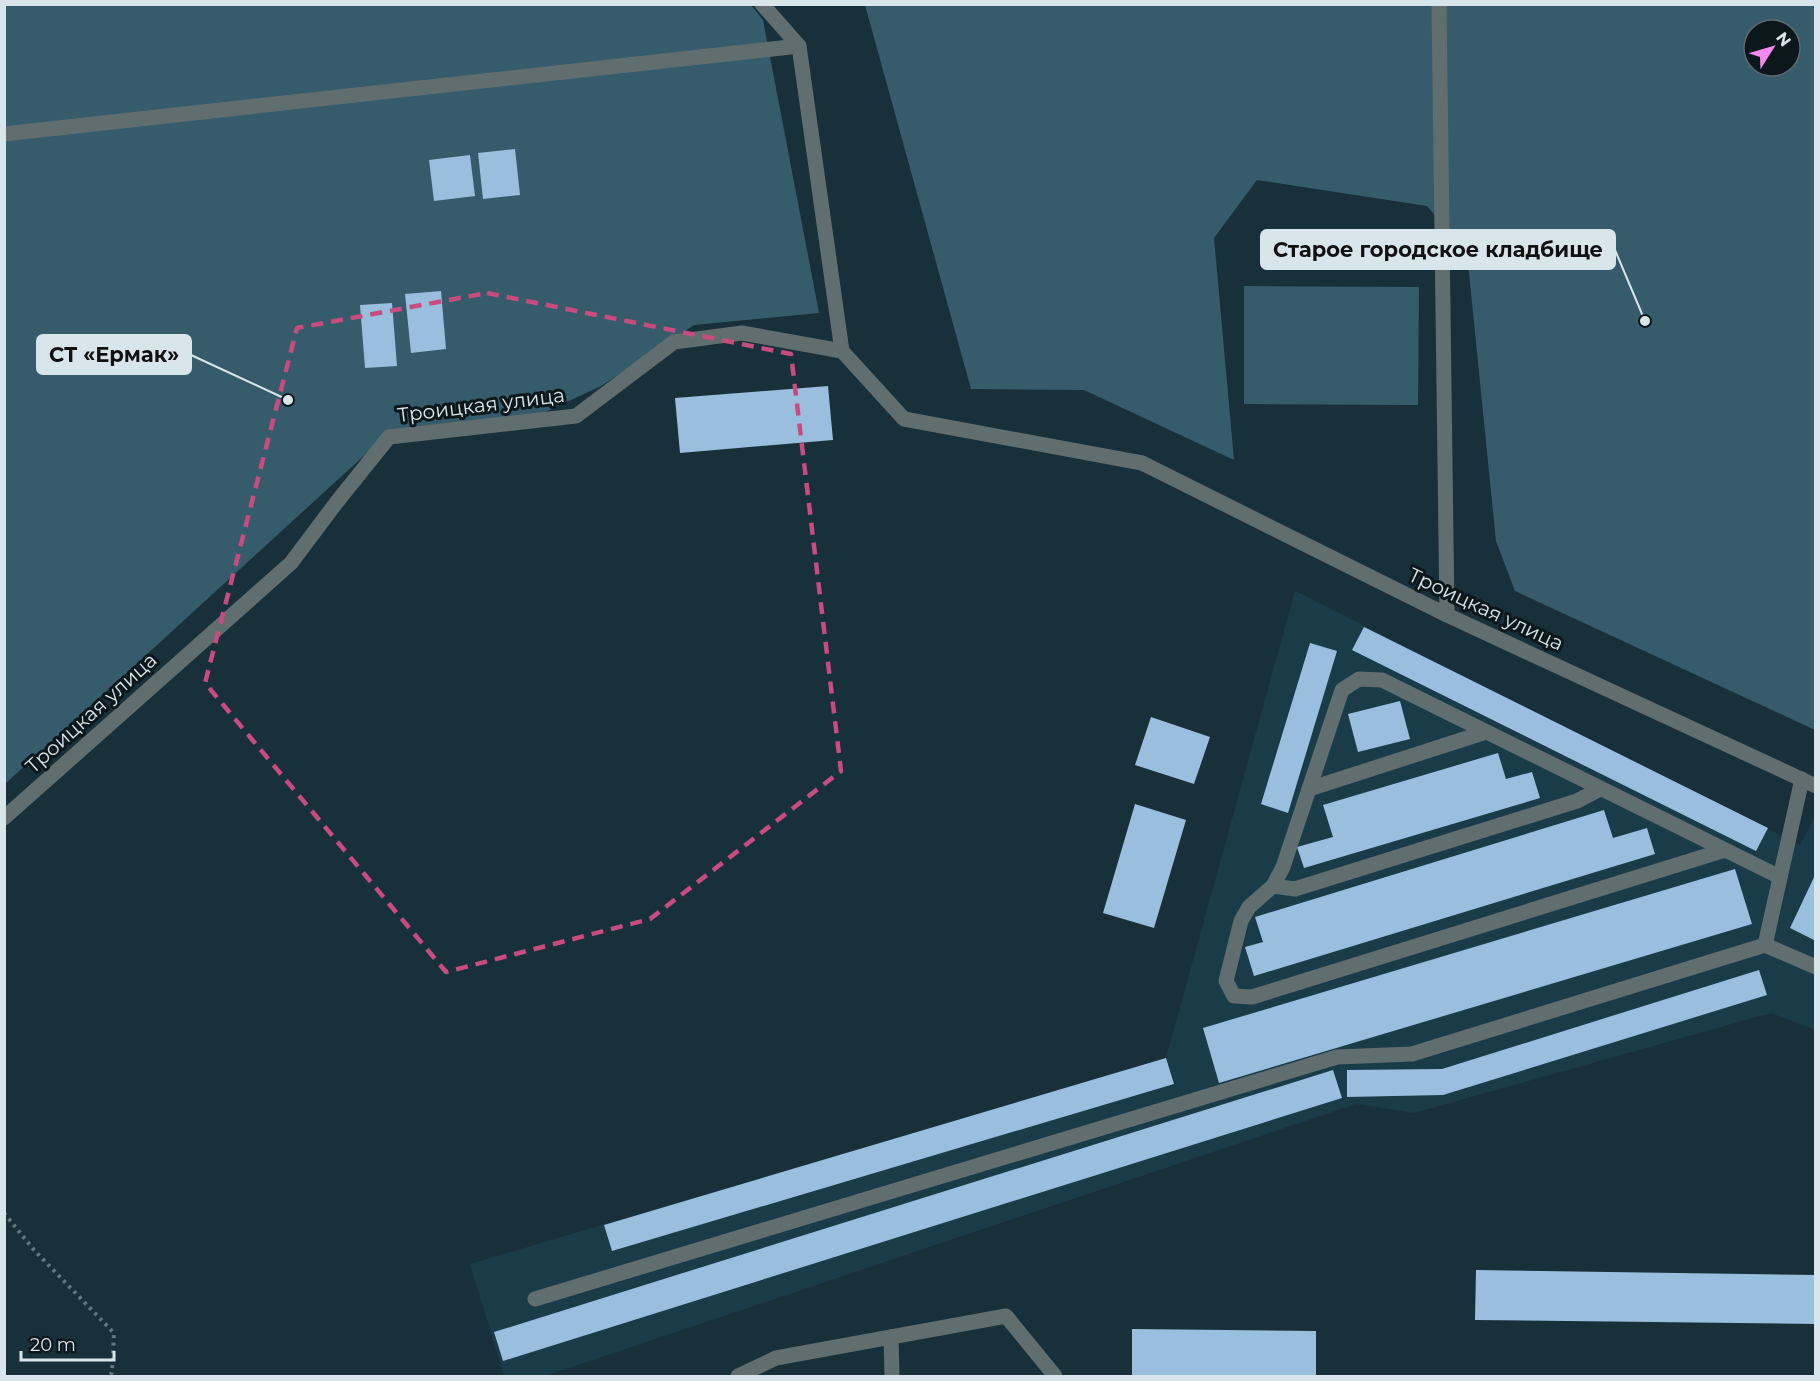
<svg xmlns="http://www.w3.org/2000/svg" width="1820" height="1381" font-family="Montserrat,sans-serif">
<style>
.built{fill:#1a3c48}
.green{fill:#365c6b;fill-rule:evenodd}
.building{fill:#9abedd}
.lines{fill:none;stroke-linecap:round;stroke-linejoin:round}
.path{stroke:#63777f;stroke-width:4;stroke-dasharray:3 4.5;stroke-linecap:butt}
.lane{stroke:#616e6f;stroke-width:15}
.street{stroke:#616e6f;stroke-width:15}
.marked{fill:none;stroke:#c84c7f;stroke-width:4.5;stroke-dasharray:12 8;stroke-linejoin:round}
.labels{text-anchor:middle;stroke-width:6;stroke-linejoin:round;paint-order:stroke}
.street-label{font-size:20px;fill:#d8e6ec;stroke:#0c171b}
.leader{fill:none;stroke:#d8e6ec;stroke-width:2}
.callout-dot{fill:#d8e6ec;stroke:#0c171b;stroke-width:2}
.callout{fill:#d8e6ec;stroke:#d8e6ec;stroke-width:2}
.callout-label{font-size:21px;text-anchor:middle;font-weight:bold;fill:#111}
</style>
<rect width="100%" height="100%" fill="#18303a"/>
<path class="built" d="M1295 591 1800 845 1815 816V1030L1771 1013 1414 1113 1356 1104 545 1376H504L470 1264 1166 1058Z"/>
<g class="green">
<path d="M5 5H751L763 20 819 313 694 325 601 386 541 414 379 442 5 784Z"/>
<path d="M865 5H1815V730L1515 591 1496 541 1467 253 1427 206 1257 180 1214 238 1234 460 1084 390 971 389ZM1754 30H1790V66H1754Z"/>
<path d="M1244 286 1419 287 1418 405 1244 404Z"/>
</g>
<g class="building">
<path d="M515 149 520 195 483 199 478 153Z"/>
<path d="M470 155 475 196 434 201 429 160Z"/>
<path d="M441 291 446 349 411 353 405 294Z"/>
<path d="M392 303 397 366 365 368 360 305Z"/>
<path d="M828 386 833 440 680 453 675 398Z"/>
<path d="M1364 627 1768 828 1756 851 1352 650Z"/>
<path d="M1310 643 1337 651 1288 813 1261 804Z"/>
<path d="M1400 701 1410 739 1358 752 1348 714Z"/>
<path d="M1151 717 1210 737 1194 784 1135 765Z"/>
<path d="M1498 753 1506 779 1532 772 1540 798 1304 868 1297 847 1333 837 1323 805Z"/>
<path d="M1135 804 1186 820 1154 928 1103 913Z"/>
<path d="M1604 810 1613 838 1647 828 1655 854 1254 976 1245 947 1263 942 1255 917Z"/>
<path d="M1735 869 1752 924 1219 1083 1203 1028Z"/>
<path d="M1816 873V941L1790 928Z"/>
<path d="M1759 970 1767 995 1443 1095 1347 1097V1070L1442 1069Z"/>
<path d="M1166 1058 1174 1084 612 1251 604 1225Z"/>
<path d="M1333 1070 1342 1098 503 1361 494 1332Z"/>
<path d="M1476 1270 1816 1275V1324L1475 1320Z"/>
<path d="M1132 1329 1316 1331V1376H1132Z"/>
</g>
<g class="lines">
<path class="path" d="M4 1213 34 1250 114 1333 112 1373 108 1376"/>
<g class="lane">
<path d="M762 4 799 46 842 351 904 419 1142 463"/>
<path d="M1439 4 1447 615"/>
<path d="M4 134 799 46"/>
<path d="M1309 789 1486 732"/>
<path d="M4 818 291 563 336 503 389 437 576 416 674 342 742 333 842 351"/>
<path d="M1725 850 1252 997 1234 996 1226 981 1241 921 1249 907 1273 886 1283 867 1342 690 1359 679 1382 680 1780 877"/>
<path d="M1273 886 1295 889 1577 801 1600 789"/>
<path d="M1765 945 1816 967"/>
<path d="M535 1299 1337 1057 1412 1054 1765 945 1802 779"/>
<path d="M891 1337 892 1376"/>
<path d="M738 1376 776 1358 1006 1316 1055 1376"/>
</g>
<path class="street" d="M1142 463 1447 615 1816 786"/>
</g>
<path class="marked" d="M487 293 791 354 841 771 650 919 446 972 205 683 297 328Z"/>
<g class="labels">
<g class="street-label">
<text transform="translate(481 405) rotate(-7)" y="7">Троицкая улица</text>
<text transform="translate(1486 609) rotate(25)" y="7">Троицкая улица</text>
<text transform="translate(91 713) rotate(-42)" y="7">Троицкая улица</text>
</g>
</g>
<path class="leader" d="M1645 321L1615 250M288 400L191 355"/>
<g class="callout-dot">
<circle cx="1645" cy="321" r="6"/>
<circle cx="288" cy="400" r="6"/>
</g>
<g class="callout">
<rect x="1261" y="230" width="354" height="39" rx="6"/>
<rect x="37" y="335" width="154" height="39" rx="6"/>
</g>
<g class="callout-label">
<text x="1438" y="257">Старое городское кладбище</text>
<text x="114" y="362">СТ «Ермак»</text>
</g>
<rect width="1820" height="1381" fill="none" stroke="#d8e6ec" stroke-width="12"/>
<g transform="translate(1772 48) rotate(53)"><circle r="28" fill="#0c171b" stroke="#5e6a6f" stroke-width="1.5"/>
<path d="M0-4.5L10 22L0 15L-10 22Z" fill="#f489f0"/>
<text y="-9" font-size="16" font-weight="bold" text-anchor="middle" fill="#d8e6ec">N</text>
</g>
<path d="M21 1351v9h93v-9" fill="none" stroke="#d8e6ec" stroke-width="3"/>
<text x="30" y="1351" font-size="18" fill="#d8e6ec" stroke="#0c171b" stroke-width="4.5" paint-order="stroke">20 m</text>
</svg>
